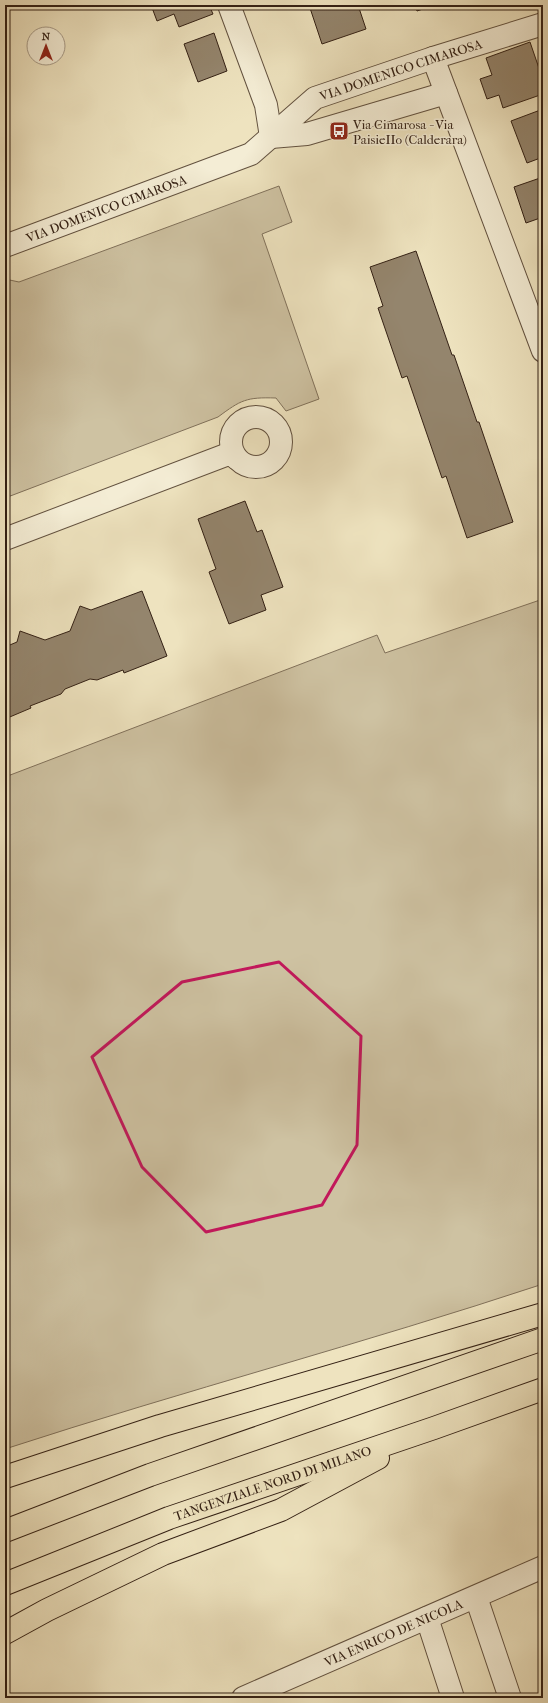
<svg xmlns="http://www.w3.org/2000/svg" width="548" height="1703" font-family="'IM FELL French Canon',serif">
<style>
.green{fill:#cec2a2;stroke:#80715b}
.building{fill:#94856d;stroke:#332014}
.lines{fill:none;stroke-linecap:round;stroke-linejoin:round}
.minor-casing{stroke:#62513f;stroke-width:24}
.highway-casing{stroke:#332014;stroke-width:24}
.minor{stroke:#f4edd5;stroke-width:22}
.highway{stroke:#eee3bf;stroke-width:22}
.marked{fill:none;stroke:#c2185b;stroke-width:3;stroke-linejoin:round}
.labels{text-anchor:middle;stroke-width:3;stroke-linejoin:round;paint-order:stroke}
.street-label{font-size:13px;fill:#332014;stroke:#f4edd5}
.poi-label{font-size:13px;fill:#332014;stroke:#f4edd5;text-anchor:start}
</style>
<rect width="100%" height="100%" fill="#eee3bf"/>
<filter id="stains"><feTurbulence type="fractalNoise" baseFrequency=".005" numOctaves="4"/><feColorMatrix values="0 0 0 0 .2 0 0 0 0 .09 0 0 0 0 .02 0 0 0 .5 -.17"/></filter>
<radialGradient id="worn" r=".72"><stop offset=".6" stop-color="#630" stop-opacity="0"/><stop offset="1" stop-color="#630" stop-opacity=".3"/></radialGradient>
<g class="green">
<path d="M279 186 292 222 262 234 319 399 286 411 276 398C246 397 241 400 218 417L5 498V279L19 282Z"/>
<path d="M543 599V1284C365 1343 183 1391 5 1449V777L377 635 385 653Z"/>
</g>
<g class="building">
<path d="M151 5H209L213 14 179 27 174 14 157 21Z"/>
<path d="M309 5H358L366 29 322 44Z"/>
<path d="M415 5H435L417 11Z"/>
<path d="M214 33 227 71 198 82 184 44Z"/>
<path d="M530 42 543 80V94L503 108 499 95 487 99 480 79 492 75 486 58Z"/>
<path d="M543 109V157L527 163 511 121Z"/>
<path d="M543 177V217L526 223 514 187Z"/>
<path d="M416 251 452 355H454L477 422H479L513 522 467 538 446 476 442 478 407 376 402 378 378 308 383 306 370 267Z"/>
<path d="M245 501 257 532 262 530 283 587 261 595 266 610 229 624 209 572 216 569 198 519Z"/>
<path d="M142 591 167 656 124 673 123 670 97 680 90 679 65 689 61 694 30 706 31 708 5 719V647L17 642 20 631 45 640 70 631 80 606 91 610Z"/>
</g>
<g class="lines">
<defs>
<g id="minor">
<path d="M229 5 266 105 271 137"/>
<path d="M433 58 543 351"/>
<path d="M271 137 307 134 446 93"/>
<path id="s1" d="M5 246 251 154 315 98 433 58 543 24"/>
<circle cx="256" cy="442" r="25"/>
<path d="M5 539 231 453 236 458"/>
<path d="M476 1597 510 1698"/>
<path d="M427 1618 453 1698"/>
<path id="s2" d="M243 1698 543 1567"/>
</g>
<g id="highway">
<path d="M5 1477 160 1426 543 1314"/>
<path d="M5 1531 150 1475 543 1339"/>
<path id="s3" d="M5 1584 169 1518 434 1428 543 1389"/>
<path d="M5 1633 47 1610 163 1554 281 1510 378 1458"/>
</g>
</defs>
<use href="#minor" class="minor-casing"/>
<use href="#highway" class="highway-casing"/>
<use href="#minor" class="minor"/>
<use href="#highway" class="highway"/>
</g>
<path class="marked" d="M279 962 361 1036 357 1145 322 1205 206 1232 142 1167 92 1057 182 982Z"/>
<defs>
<symbol id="bus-square" viewBox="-11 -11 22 22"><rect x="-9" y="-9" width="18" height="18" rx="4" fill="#8f2418" stroke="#f4edd5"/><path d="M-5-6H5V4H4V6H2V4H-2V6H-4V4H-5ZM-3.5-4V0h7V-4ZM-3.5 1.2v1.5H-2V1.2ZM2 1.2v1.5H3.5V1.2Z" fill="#fff"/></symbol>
</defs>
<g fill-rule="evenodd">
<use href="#bus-square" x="328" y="120" width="22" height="22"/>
</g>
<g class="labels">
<g class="street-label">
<text dy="5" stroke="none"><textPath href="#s1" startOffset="438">VIA DOMENICO CIMAROSA</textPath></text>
<text dy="5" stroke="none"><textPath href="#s1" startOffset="108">VIA DOMENICO CIMAROSA</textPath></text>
<text dy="5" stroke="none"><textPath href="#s3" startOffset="286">TANGENZIALE NORD DI MILANO</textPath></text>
<text dy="5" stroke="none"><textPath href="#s2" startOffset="164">VIA ENRICO DE NICOLA</textPath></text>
</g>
<g class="poi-label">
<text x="353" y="129">Via Cimarosa - Via<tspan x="353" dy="15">PaisieIIo (Calderara)</tspan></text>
</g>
</g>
<rect width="548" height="1703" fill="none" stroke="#eee3bf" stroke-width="20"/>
<rect x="6" y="6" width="536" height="1691" fill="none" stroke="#332014" stroke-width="2"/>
<rect x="10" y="10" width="528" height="1683" fill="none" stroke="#332014"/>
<g transform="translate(46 46)"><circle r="19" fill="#f4edd5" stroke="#a79b88"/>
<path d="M0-3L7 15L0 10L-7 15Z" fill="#8f2418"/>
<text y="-6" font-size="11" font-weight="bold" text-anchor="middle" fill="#332014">N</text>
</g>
<rect width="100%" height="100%" filter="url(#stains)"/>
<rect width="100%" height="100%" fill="url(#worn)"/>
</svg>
